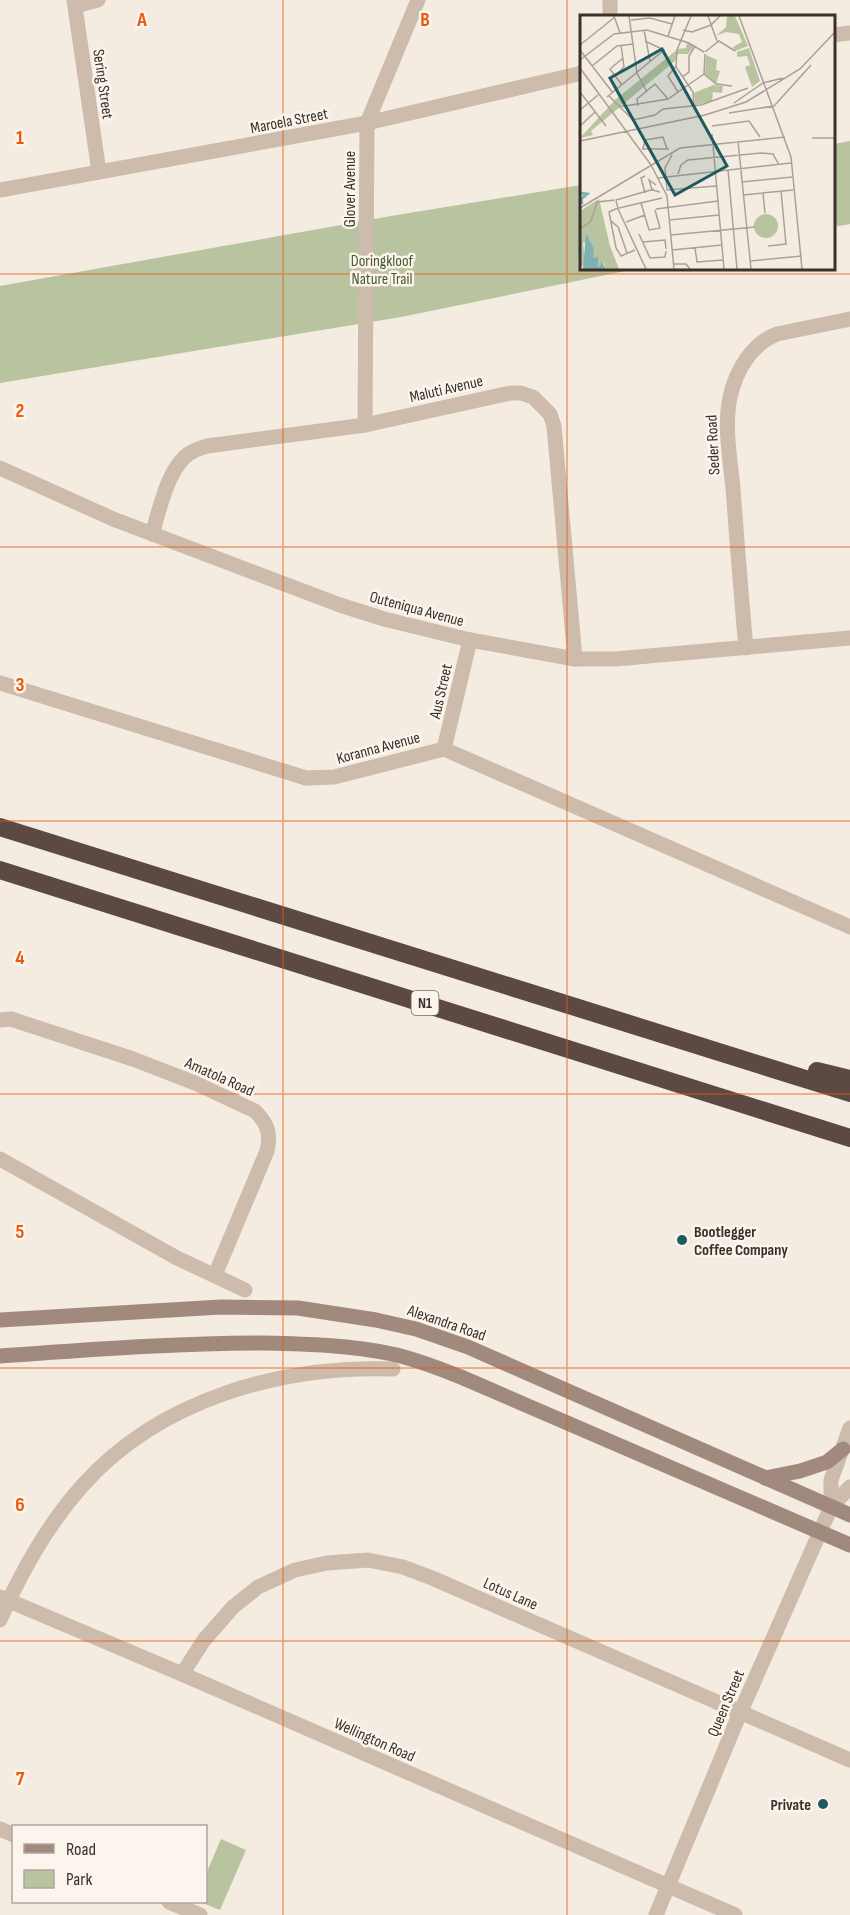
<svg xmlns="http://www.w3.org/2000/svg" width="850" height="1915" font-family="'Sofia Sans Condensed',sans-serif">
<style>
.green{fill:#b8c4a0}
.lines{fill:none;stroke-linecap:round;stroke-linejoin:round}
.minor{stroke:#cdbbac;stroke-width:15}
.secondary{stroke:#a18a7d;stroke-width:15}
.motorway{stroke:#5c4a42;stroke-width:18}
.grid{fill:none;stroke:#e8590c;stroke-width:1.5;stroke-opacity:0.55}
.poi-dot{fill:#1f5a5e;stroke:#fbf5ee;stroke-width:2}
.labels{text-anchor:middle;stroke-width:5;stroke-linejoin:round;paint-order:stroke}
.shield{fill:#fbf5ee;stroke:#756b66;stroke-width:1.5}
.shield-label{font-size:15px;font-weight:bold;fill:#3b302b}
.street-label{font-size:16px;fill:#3b302b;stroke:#fbf5ee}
.park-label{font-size:16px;fill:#4a5a2e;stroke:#fbf5ee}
.poi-label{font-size:16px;font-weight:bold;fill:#3b302b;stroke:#fbf5ee;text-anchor:start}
.inset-river{fill:none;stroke:#7fb0b2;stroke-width:3}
.inset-road{fill:none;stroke:#aaa098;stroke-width:1.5}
.view{fill:#1f5a5e;fill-opacity:0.15;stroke:#1f5a5e;stroke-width:3}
.inset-edge{fill:none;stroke:#3b302b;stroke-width:3}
.grid-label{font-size:20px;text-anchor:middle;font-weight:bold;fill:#e8590c;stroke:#fbf5ee;stroke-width:5;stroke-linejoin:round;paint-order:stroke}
</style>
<rect width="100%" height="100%" fill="#f4ebe1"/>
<g class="green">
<path d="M850 141V224L834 227V144Z"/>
<path d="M581 185 582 268 635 269 401 317 0 383V286L391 216Z"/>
<path d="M221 1839 246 1850 220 1910 200 1902H206V1874Z"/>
</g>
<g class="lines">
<g class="minor">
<path d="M74 0 99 172"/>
<path d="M610 0V16"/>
<path d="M75 6 98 0"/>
<path d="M834 35 850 33"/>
<path d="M0 190 367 123 582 73"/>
<path d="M365 425 367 123 418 0"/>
<path d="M0 468 113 519 340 605 384 619 470 640 575 659H615L850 638"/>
<path d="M152 534C159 512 166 477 182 460 188 452 198 449 207 446L365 425 510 393H521L533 397 550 414 554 426 575 659"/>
<path d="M746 648C741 595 737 542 733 488 730 459 724 427 730 397 736 371 751 344 777 334L850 319"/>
<path d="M0 683 306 778 334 777 444 749 850 927"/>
<path d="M444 749 470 640"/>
<path d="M0 1020 11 1019 133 1059 195 1083 255 1111C268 1124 271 1134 267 1151L215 1275"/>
<path d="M0 1159 177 1258 245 1290"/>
<path d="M831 1507V1480L850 1428"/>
<path d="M0 1597 182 1674 735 1915"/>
<path d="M0 1620C21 1572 48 1524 83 1485 160 1399 282 1365 393 1369"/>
<path d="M182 1674 204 1640 233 1607 258 1587 295 1570 327 1563 368 1560 403 1567 432 1578 850 1760"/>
<path d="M0 1829 14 1835"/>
<path d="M169 1902 200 1915"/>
<path d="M656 1915 740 1713 831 1507 850 1487"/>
</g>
<g class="secondary">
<path d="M0 1320 221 1307 298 1308 376 1320 416 1329 468 1347 850 1515"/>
<path d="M0 1356C88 1350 176 1343 264 1343 307 1344 350 1345 392 1354 416 1359 438 1368 461 1377L850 1545"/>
<path d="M765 1478 800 1471 827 1462 843 1449"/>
</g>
<g class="motorway">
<path d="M0 827 850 1093"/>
<path d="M0 870 850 1138"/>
<path d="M817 1071 850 1079"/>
</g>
</g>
<path class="grid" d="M283 0V1915M567 0V1915M0 274H850M0 547H850M0 821H850M0 1094H850M0 1368H850M0 1641H850"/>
<g class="poi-dot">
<circle cx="682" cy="1240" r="6"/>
<circle cx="823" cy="1804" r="6"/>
</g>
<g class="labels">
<rect class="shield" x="411.5" y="991" width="27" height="24" rx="4.5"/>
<g class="shield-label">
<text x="425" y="1008">N1</text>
</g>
<g class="street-label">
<text transform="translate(104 84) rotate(82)" y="6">Sering Street</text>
<text transform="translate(289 120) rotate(-11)" y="6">Maroela Street</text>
<text transform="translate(349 189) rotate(-90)" y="6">Glover Avenue</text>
<text transform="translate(446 388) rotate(-13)" y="6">Maluti Avenue</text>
<text transform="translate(712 445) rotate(-93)" y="6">Seder Road</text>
<text transform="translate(417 608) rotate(15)" y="6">Outeniqua Avenue</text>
<text transform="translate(440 691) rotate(-77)" y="6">Aus Street</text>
<text transform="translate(378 747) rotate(-15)" y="6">Koranna Avenue</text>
<text transform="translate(220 1076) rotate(24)" y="6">Amatola Road</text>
<text transform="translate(447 1322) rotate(19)" y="6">Alexandra Road</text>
<text transform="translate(511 1593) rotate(24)" y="6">Lotus Lane</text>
<text transform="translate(725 1703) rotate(-67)" y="6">Queen Street</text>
<text transform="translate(375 1739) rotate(24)" y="6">Wellington Road</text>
</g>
<g class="park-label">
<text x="382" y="266">Doringkloof<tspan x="382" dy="18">Nature Trail</tspan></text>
</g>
<g class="poi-label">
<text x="694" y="1237">Bootlegger<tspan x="694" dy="18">Coffee Company</tspan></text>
<text x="811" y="1810" text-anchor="end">Private</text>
</g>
</g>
<g transform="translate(580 15)">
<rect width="255" height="255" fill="#f4ebe1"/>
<path d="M147 1H155L168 31 155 36 153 32 162 27 159 19 146 17 136 21 146 12ZM107 27 114 31 108 39H98L95 46 11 116 13 120 0 123 36 84 98 34 106 33ZM169 33 180 66 172 72 165 52 170 50 167 41 157 42V37ZM126 40 137 45 136 55 140 56 136 69 125 59ZM133 70 143 71 142 78 133 77 132 86 115 90 114 78ZM19 184 30 231 39 254H26L24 248 18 253 12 241 14 234 3 227 5 248 0 254V196ZM174 211a12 12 0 1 1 24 0a12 12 0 1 1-24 0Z" fill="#b8c4a0"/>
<path d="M6 218 14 234 13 243 18 242V253L22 247 26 254H3Z" fill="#7fb0b2"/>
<path class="inset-river" d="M0 178 7 179 1 184 2 189"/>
<path class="inset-road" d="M34 1 40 18M49 1 57 58 67 77M111 1 97 35 96 52 113 77 114 91M128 1 137 26M159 1 211 142 222 254M51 5 70 3 92 9M64 15 70 46M103 15 112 17 131 10 140 1M88 21 95 1M0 30 35 2M0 35 33 78M125 37 139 26 155 36M125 39 124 59 136 69 152 71M0 45 34 19 67 15 109 28 124 37M12 51 37 31 53 29M96 51 88 61 98 77M0 53 71 150M35 61 44 52 41 30M102 62 109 57V41L115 31M42 70 30 54 43 43M0 77 26 111M29 81 53 105 75 100 83 94 121 90 168 73M27 82 84 35 65 26M154 88 183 68 203 63M58 91 57 84 75 69 88 84M39 92 88 84 124 59M0 95 18 80M149 98 194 91 231 50M0 111 15 97M132 111 169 106 180 122M132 119 144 254M232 123H255M0 126 125 100 166 87 220 54 255 17M158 126 171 254M62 134H89M63 134 65 125 83 122 87 134M92 140 85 153 87 175 136 171M71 150 87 181 94 254M148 155 157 254M98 159 101 150 108 145 181 138 193 139 199 150M78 163 211 148M162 167 212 162M76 170 69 165 72 175 80 177M65 178 61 163 65 161M183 178 185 198M163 180 213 175M36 185 74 174M36 186 38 193 29 197 36 233 41 241 55 235M61 188 69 215 80 213 75 195M0 193 100 133 205 122M39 193 82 183M38 194 66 254M76 194 138 186M89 205 139 200M31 206 38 212 47 238M46 207 65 200M0 214 11 206 17 187 35 185M59 219 70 243 85 242 86 236M91 220 175 212M63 227 85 225 86 234M188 231 206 229 201 176M115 233 117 247 143 245M92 235 142 230M170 246 222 241M93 249H106L110 254"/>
<path class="view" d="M82 34 147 151 95 180 30 63Z"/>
<rect width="255" height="255" class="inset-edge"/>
</g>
<g class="grid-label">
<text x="142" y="26">A</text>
<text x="425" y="26">B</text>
<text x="20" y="144">1</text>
<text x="20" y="417">2</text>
<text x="20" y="691">3</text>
<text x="20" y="964">4</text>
<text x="20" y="1238">5</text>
<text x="20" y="1511">6</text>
<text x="20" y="1785">7</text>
</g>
<rect x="12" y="1825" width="195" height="78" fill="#fbf5ee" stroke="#aea6a0" stroke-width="1.5"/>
<rect x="24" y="1844" width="30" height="9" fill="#a18a7d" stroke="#aea6a0" stroke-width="1.5"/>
<text x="66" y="1855" font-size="18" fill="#3b302b">Road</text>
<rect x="24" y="1870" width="30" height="18" fill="#b8c4a0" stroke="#aea6a0" stroke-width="1.5"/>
<text x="66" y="1885" font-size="18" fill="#3b302b">Park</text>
</svg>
